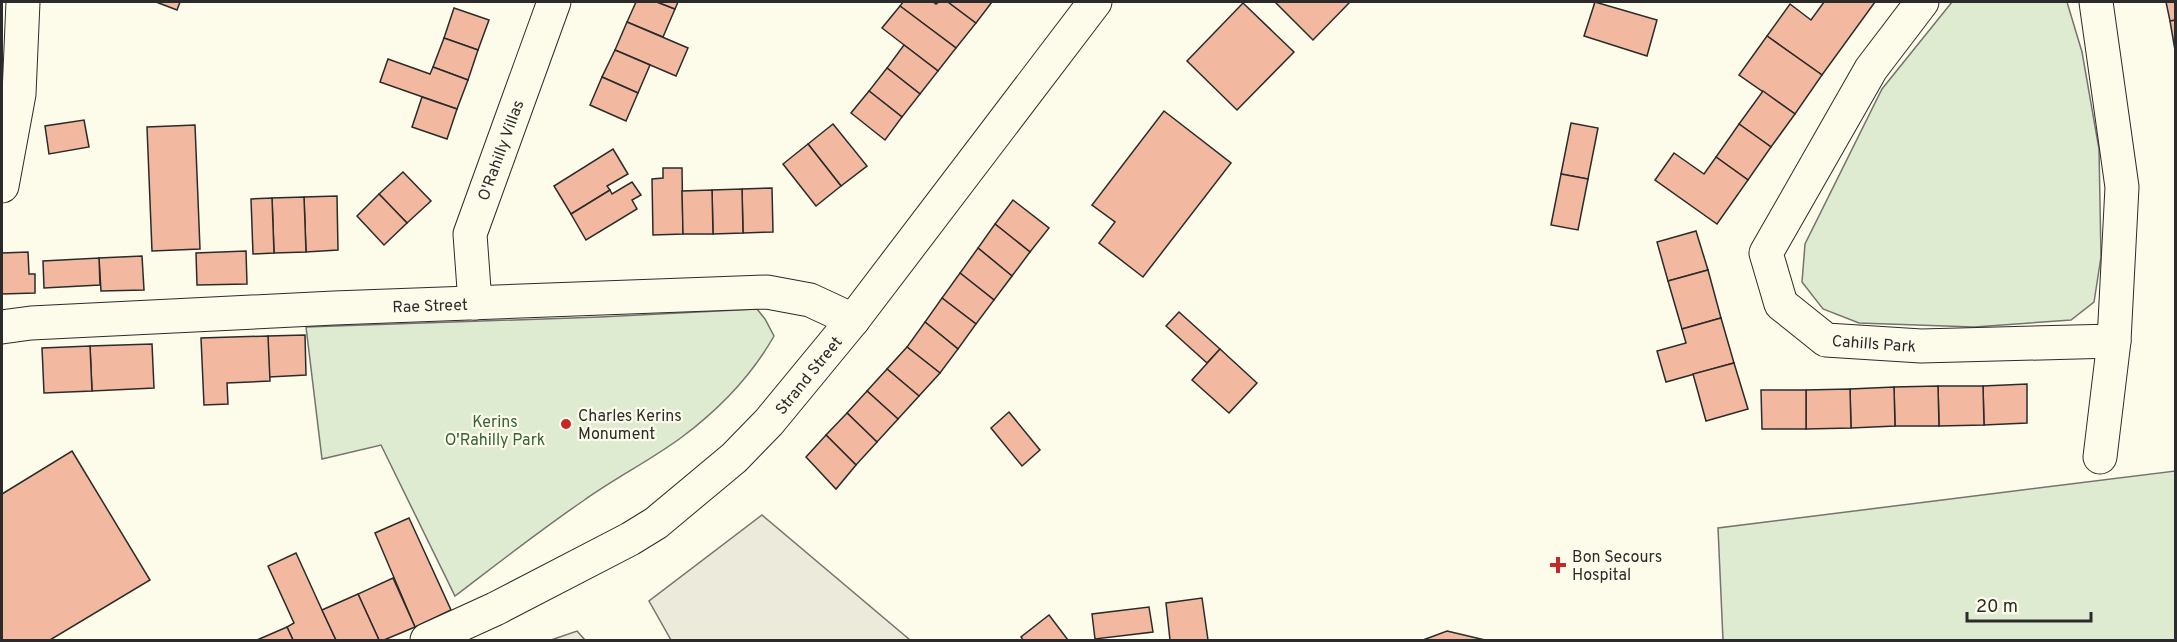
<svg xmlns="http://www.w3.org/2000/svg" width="2177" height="642" font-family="Overpass,sans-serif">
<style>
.green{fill:#deebd1;stroke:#74746e;stroke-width:1.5}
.parking{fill:#eceadb;stroke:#74746e;stroke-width:1.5}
.building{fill:#f2b8a0;stroke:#2b2b2b;stroke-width:1.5}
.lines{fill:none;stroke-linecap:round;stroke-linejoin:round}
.minor-casing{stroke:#2b2b2b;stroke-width:35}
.minor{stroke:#fdfbea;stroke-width:33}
.poi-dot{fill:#c62828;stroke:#fdfbea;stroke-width:2}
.labels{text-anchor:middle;stroke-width:4.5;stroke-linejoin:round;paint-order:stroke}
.street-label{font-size:16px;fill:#2b2b2b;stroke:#fdfbea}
.poi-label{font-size:16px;fill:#2b2b2b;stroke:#fdfbea;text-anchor:start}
.park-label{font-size:16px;fill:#34623c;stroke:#fdfbea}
</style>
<rect width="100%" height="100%" fill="#fdfbea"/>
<g class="green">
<path d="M1952 2H2067L2082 52 2099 149 2101 257 2094 302 2071 320 1974 327 1859 323 1823 309 1802 282 1805 244 1882 89Z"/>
<path d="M757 309 765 319 774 336C752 375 718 410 682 437 651 460 615 478 583 501 539 531 497 564 455 596L381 445 322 459 306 327 600 317Z"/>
<path d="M2175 471V640H1723L1718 528Z"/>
</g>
<g class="parking">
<path d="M762 515 910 640H671L649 601Z"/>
<path d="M577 631 585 640H551Z"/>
</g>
<g class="building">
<path d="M156 2H180L177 10Z"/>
<path d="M636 2H657L675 9 663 37 627 22Z"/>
<path d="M657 2H678L675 9Z"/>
<path d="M903 2H933L936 4 939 2H948L976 23 956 48 900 6Z"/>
<path d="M948 2H992L976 23Z"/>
<path d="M1275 2H1350L1313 40Z"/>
<path d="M1595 2 1657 20 1647 56 1584 36Z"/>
<path d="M1824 2H1875L1822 75 1767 36 1790 4 1811 20Z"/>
<path d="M2166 2H2176V20L2170 21Z"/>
<path d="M1243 3 1294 52 1237 110 1187 61Z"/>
<path d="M900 6 956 48 938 71 882 28Z"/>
<path d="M454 8 489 20 478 50 444 38Z"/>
<path d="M2176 20V56L2170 21Z"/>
<path d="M627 22 688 48 676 76 615 50Z"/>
<path d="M1767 36 1822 75 1795 114 1739 75Z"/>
<path d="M444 38 478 50 468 80 433 67Z"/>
<path d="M904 45 938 71 920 94 887 68Z"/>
<path d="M615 50 650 65 638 93 602 77Z"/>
<path d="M388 59 430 74 433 67 468 80 457 109 380 82Z"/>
<path d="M887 68 920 94 902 117 869 91Z"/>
<path d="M602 77 638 93 626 121 590 105Z"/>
<path d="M869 91 902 117 885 140 851 113Z"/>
<path d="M1763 91 1795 114 1771 147 1739 124Z"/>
<path d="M422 97 457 109 447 139 412 127Z"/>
<path d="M1164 111 1231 163 1143 277 1099 243 1115 222 1092 205Z"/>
<path d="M84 120 89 147 49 154 45 126Z"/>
<path d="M1571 123 1598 128 1588 179 1561 174Z"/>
<path d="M833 124 867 166 841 186 808 144Z"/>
<path d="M1739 124 1771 147 1748 180 1716 157Z"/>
<path d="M195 125 200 249 152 251 147 127Z"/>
<path d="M808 144 841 186 816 206 783 164Z"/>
<path d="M613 149 628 174 607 186 610 190 571 214 554 186Z"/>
<path d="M1674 153 1704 174 1716 157 1748 180 1717 224 1655 180Z"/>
<path d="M663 168H682L683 234 653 235 652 179 663 178Z"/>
<path d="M403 172 431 201 407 223 379 194Z"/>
<path d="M1561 174 1588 179 1578 230 1551 225Z"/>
<path d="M632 182 641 195 632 200 637 209 586 240 571 214 610 190 612 194Z"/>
<path d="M772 188 773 232 743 233 742 189Z"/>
<path d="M742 189 743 233 713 234 712 190Z"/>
<path d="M712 190 713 234H683L682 191Z"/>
<path d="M379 194 407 223 384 245 357 216Z"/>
<path d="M337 196 338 250 306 252 304 197Z"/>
<path d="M304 197 306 252 274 253 272 198Z"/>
<path d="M272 198 274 253 253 254 251 199Z"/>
<path d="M1013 200 1049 228 1030 252 995 224Z"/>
<path d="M995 224 1030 252 1012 276 978 248Z"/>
<path d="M1696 231 1708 270 1668 281 1657 242Z"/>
<path d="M978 248 1012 276 994 300 960 273Z"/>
<path d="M246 251 247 284 197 285 196 253Z"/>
<path d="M28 252 29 274H35V293L2 294V253Z"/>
<path d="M142 256 144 290 101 291 99 258Z"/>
<path d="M99 258 100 285 44 288 43 261Z"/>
<path d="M1708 270 1721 318 1682 329 1668 281Z"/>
<path d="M960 273 994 300 976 324 942 298Z"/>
<path d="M942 298 976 324 958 349 925 322Z"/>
<path d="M1179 312 1220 349 1207 363 1166 326Z"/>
<path d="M1721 318 1734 363 1666 382 1657 351 1686 343 1682 329Z"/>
<path d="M925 322 958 349 940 373 907 347Z"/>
<path d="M305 335 306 375 269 377 268 336Z"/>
<path d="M268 336 270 381 227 383 228 404 204 405 201 338Z"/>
<path d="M152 344 154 388 92 391 90 346Z"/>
<path d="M90 346 92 391 44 393 42 348Z"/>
<path d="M907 347 940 373 919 396 887 369Z"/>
<path d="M1220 349 1257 383 1229 413 1192 380Z"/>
<path d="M1734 363 1748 409 1706 421 1693 374Z"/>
<path d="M887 369 919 396 898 419 867 391Z"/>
<path d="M2027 384V423L1984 425 1983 386Z"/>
<path d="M1938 386H1983L1984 425 1939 426Z"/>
<path d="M1938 386 1939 426H1895L1894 387Z"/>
<path d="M1894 387 1895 426 1851 428 1850 389Z"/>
<path d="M1850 389 1851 428 1806 429V390Z"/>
<path d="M1761 390H1806V429H1762Z"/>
<path d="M867 391 898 419 877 442 847 413Z"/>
<path d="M1009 412 1040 450 1022 466 991 428Z"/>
<path d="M847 413 877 442 856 465 826 435Z"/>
<path d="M826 435 856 465 836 489 806 457Z"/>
<path d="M72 451 150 580 50 640H2V494Z"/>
<path d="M409 518 451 610 415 627 375 533Z"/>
<path d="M296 553 322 610 336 640H293L287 627 294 623 268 566Z"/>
<path d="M393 578 415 627 384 640H379L358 594Z"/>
<path d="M358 594 379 640H336L322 610Z"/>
<path d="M1202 598 1208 640H1170L1166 603Z"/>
<path d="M1149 607 1153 632 1095 639 1092 614Z"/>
<path d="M1049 615 1068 640H1023L1021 637Z"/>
<path d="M287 627 293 640H257Z"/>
<path d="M1447 631 1485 640H1423Z"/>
</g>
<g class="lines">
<defs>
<g id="minor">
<path d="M1922 2 1871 69 1766 253 1781 304 1826 340 1921 346 2114 341"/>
<path d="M2096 2 2122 187 2114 341 2100 457"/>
<path d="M2 186 19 94 23 2"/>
<path d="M475 303 470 234 554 2"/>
<path d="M2 327 31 323 334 308 767 292 810 300 853 320"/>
<path d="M427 640 495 609 630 539 656 523 734 458 769 422 853 320 1095 2"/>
</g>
</defs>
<use href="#minor" class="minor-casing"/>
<use href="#minor" class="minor"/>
</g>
<g class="poi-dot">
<circle cx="566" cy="424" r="6"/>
<path d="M1555 556h6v6h6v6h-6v6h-6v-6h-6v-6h6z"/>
</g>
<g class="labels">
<g class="street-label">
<text transform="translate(500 150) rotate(-70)" y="6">O'Rahilly Villas</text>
<text transform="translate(430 305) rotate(-2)" y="6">Rae Street</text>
<text transform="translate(1874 343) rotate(4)" y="6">Cahills Park</text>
<text transform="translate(808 375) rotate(-51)" y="6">Strand Street</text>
</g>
<g class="poi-label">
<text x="578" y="421">Charles Kerins<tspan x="578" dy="18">Monument</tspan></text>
<text x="1572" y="562">Bon Secours<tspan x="1572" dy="18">Hospital</tspan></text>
</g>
<g class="park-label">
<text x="495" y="427">Kerins<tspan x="495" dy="18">O'Rahilly Park</tspan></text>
</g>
</g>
<rect width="2177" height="642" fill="none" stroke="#2b2b2b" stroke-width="6"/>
<path d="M1967 612v9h124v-9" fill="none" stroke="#2b2b2b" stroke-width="3"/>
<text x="1976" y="612" font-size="18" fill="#2b2b2b" stroke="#fdfbea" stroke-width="4.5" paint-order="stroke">20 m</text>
</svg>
